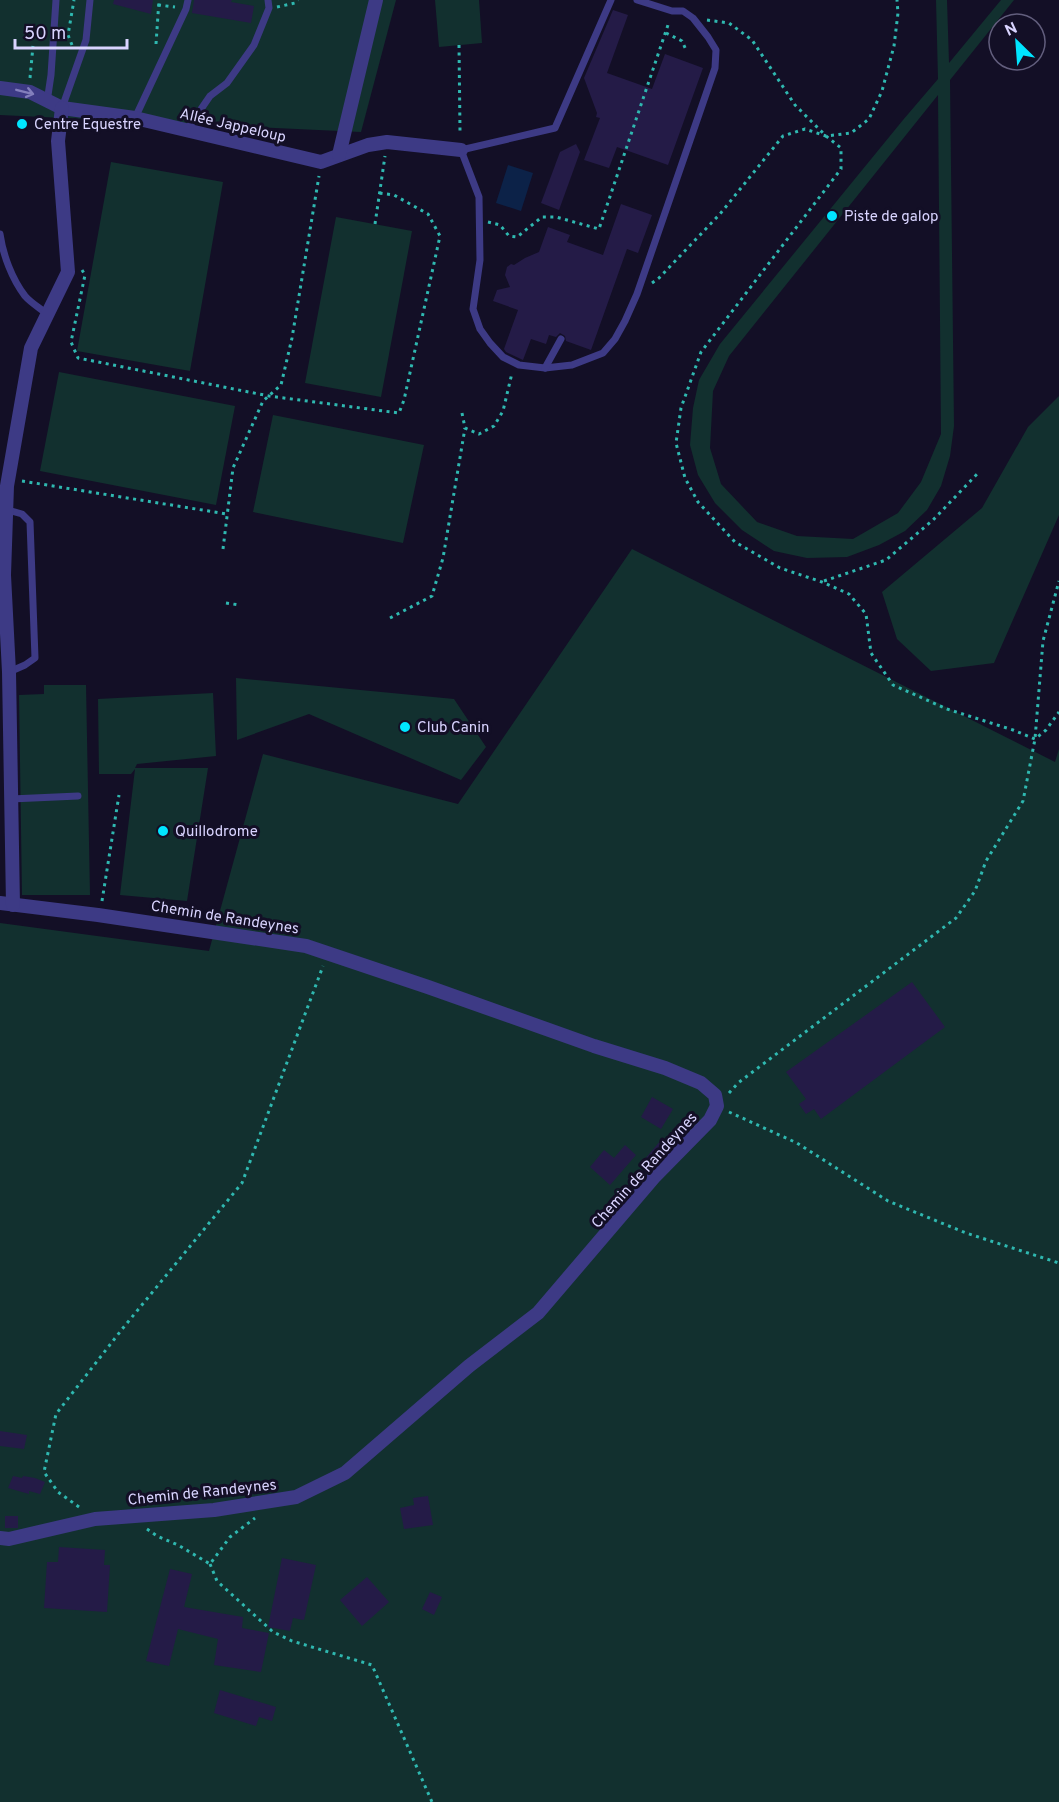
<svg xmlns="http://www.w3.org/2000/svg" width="1059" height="1802" font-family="Overpass,sans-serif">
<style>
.green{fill:#12302f;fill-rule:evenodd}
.water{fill:#0c2248}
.building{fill:#241b47}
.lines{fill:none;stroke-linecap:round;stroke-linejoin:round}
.path{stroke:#2fb8b0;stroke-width:3;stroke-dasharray:3 4.5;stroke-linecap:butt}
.lane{stroke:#3d3a85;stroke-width:7}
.street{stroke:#3d3a85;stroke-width:14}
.oneway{stroke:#837fbc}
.poi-dot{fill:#00e5ff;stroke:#130f26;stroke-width:2}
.labels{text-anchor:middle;stroke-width:6;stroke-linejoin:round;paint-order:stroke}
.poi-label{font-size:15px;fill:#d9d4ff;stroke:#130f26;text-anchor:start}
.street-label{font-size:15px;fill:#d9d4ff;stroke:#130f26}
</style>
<rect width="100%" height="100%" fill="#130f26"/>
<g class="green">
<path d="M0 0H396L361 132 0 115Z"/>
<path d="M435 0H479L482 43 439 47Z"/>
<path d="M936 0H947L949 63 1001 0H1014L950 80 954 426 950 456 941 486 927 510 905 531 879 545 847 557 807 558 774 551 742 530 715 503 698 475 690 445 693 408 699 380 720 344 903 120 938 79ZM938 95 941 434 921 482 898 513 853 539 797 536 757 522 721 484 710 448 713 391 729 356Z"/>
<path d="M111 162 223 182 190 371 77 351Z"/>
<path d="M336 217 412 231 381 397 305 383Z"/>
<path d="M59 372 235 406 216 505 40 471Z"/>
<path d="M1059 396V515L994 663 931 671 897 639 882 592 982 508 1028 427Z"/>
<path d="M273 415 424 445 403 543 253 512Z"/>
<path d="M632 549 1055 762 1059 749V1802H0V923L209 951 263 754 458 804Z"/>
<path d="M236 678 454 699 486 747 461 780 309 714 237 740Z"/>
<path d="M44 685H86L90 895H22L19 695 44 694Z"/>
<path d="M213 693 216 756 137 764 135 768H208L187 901 120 895 135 769 131 774H99L98 699Z"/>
</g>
<path class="water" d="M508 165 533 173 521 211 496 203Z"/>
<g class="building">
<path d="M114 0H153L151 14 113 4Z"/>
<path d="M194 0H232L231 2 254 6 251 23 192 13Z"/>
<path d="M613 10 628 15 607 73 652 89 665 54 703 68 668 165 617 147 609 168 584 160 600 118 596 117 597 113 584 78Z"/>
<path d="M576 144 580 152 559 210 541 203 560 152Z"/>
<path d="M621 204 652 215 638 253 627 249 591 350 566 341 565 336 560 333 556 337 549 335 546 344 531 339 523 360 506 352 504 349 518 310 493 301 497 290 510 287 505 275 507 267 511 264 514 265 525 258 539 252 548 227 570 235 567 242 603 255Z"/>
<path d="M912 982 945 1027 821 1119 814 1109 806 1114 799 1104 806 1099 786 1072Z"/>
<path d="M652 1097 673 1109 661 1129 641 1117Z"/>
<path d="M662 1139 671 1147 652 1167 644 1160Z"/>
<path d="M625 1145 636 1155 610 1185 590 1167 604 1150 614 1158Z"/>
<path d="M0 1431 27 1435 24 1449 0 1446Z"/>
<path d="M13 1476 22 1478 23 1476 35 1478 45 1482 40 1494 29 1491V1494L8 1488Z"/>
<path d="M428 1496 433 1525 404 1529 400 1508 414 1505 413 1498Z"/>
<rect x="5" y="1516" width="13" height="12"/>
<path d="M59 1547 105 1550 104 1565H110L107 1612 44 1608 47 1562H58Z"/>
<path d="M282 1558 316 1565 304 1620 293 1618 290 1631 268 1627Z"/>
<path d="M170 1569 192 1574 184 1607 243 1617 242 1628 269 1633 261 1672 214 1665 218 1639 178 1629 169 1666 146 1661Z"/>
<path d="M367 1577 389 1602 362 1626 340 1600Z"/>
<path d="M430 1592 442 1597 434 1615 422 1609Z"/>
<path d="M220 1690 276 1707 272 1721 259 1717 256 1726 214 1713Z"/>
</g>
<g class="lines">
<g class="path">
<path d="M158 5 175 7"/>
<path d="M277 7 295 3 298 0"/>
<path d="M707 20 729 23 752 40 795 105 826 136 841 148V169L701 352 681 408 676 443 685 478 698 502 735 542 780 568 822 582 849 594 866 614 871 653 893 685 947 709 1013 730 1035 739 1046 730 1059 712"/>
<path d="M666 33 682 41 686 50"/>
<path d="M156 44 159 0"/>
<path d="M72 45 68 35 74 0"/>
<path d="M459 45 460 131"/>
<path d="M30 78 33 46"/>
<path d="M488 222 500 225 509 236 517 237 542 217H556L599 229 669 22"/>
<path d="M375 224 385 156"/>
<path d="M82 270 85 275 71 342 78 358 269 396 399 413 404 400 440 236 428 214 394 195 379 193"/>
<path d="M652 283 659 278 720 214 783 136 805 129 826 136 851 133 869 119 882 91 894 46 898 13 897 0"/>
<path d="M462 413 465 428 479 434 494 426 503 411 512 373"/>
<path d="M22 481 227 514"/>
<path d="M223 549 233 468 263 401 281 385 292 338 319 176"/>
<path d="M824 581 886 560 933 520 979 472"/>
<path d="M226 603 239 605"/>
<path d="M390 618 432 596 443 558 465 428"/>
<path d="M102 901 119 795"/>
<path d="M729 1093 738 1083 956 918 975 891 986 861 1023 801 1035 739 1043 641 1059 581"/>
<path d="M729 1112 797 1143 888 1201 966 1233 1059 1263"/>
<path d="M79 1507 58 1492 44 1472 56 1414 123 1328 242 1183 323 966"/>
<path d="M147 1529 157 1536 178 1545 210 1564 230 1537 255 1518"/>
<path d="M210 1564 217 1581 273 1632 292 1641 372 1665 432 1802"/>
</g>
<g class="lane">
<path d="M611 0 555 128 461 150 479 197 480 260 473 309 480 329 490 343 503 357 519 365 545 368 572 365 603 353 615 339 625 321 637 294 715 68 716 50 708 37 693 18 683 11H672L637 0"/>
<path d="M47 102 51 75 56 0"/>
<path d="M62 108 86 40 90 0"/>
<path d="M135 118 186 9 188 0"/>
<path d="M186 131 210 96 227 83 254 45 269 8 268 0"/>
<path d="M0 234C3 255 12 279 25 296 31 303 40 308 47 314"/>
<path d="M545 368 561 339"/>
<path d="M4 509 22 514 30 522 35 658 25 665 9 672"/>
<path d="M11 799 78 796"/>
</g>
<g class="street">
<path d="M0 88 30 92 62 108 135 118 321 162 368 145 387 142 461 150"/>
<path d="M339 155 376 0"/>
<path d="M0 903 98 915 306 946 428 987 594 1046 665 1068 701 1083 715 1095 717 1106 710 1120 655 1176 538 1313 469 1366 345 1473 296 1497 214 1510 95 1519 9 1539 0 1538"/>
<path d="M13 905 9 672 4 575 7 486 31 348 68 272 58 141 62 108"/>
</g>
</g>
<defs><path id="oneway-shaft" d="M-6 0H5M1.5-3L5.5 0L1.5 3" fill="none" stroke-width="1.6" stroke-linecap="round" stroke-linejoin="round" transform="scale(1.5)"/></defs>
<use class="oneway" href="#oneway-shaft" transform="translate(25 92) rotate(14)"/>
<g class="poi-dot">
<circle cx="22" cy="124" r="6"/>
<circle cx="832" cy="216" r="6"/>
<circle cx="405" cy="727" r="6"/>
<circle cx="163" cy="831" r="6"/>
</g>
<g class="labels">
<g class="poi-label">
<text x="34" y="129">Centre Equestre</text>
<text x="844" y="221">Piste de galop</text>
<text x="417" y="732">Club Canin</text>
<text x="175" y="836">Quillodrome</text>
</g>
<g class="street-label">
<text transform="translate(233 125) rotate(13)" y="5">Allée Jappeloup</text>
<text transform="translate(225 917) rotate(9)" y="5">Chemin de Randeynes</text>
<text transform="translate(644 1170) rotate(-48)" y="5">Chemin de Randeynes</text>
<text transform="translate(202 1492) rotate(-6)" y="5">Chemin de Randeynes</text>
</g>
</g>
<g transform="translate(1017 42) rotate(335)"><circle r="28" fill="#130f26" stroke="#625e7d" stroke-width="1.5"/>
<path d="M0-4.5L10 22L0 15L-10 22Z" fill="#00e5ff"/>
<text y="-9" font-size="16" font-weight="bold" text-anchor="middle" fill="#d9d4ff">N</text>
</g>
<path d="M15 39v9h112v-9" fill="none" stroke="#d9d4ff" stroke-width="3"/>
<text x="24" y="39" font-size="18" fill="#d9d4ff" stroke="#130f26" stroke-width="4.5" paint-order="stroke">50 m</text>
</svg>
